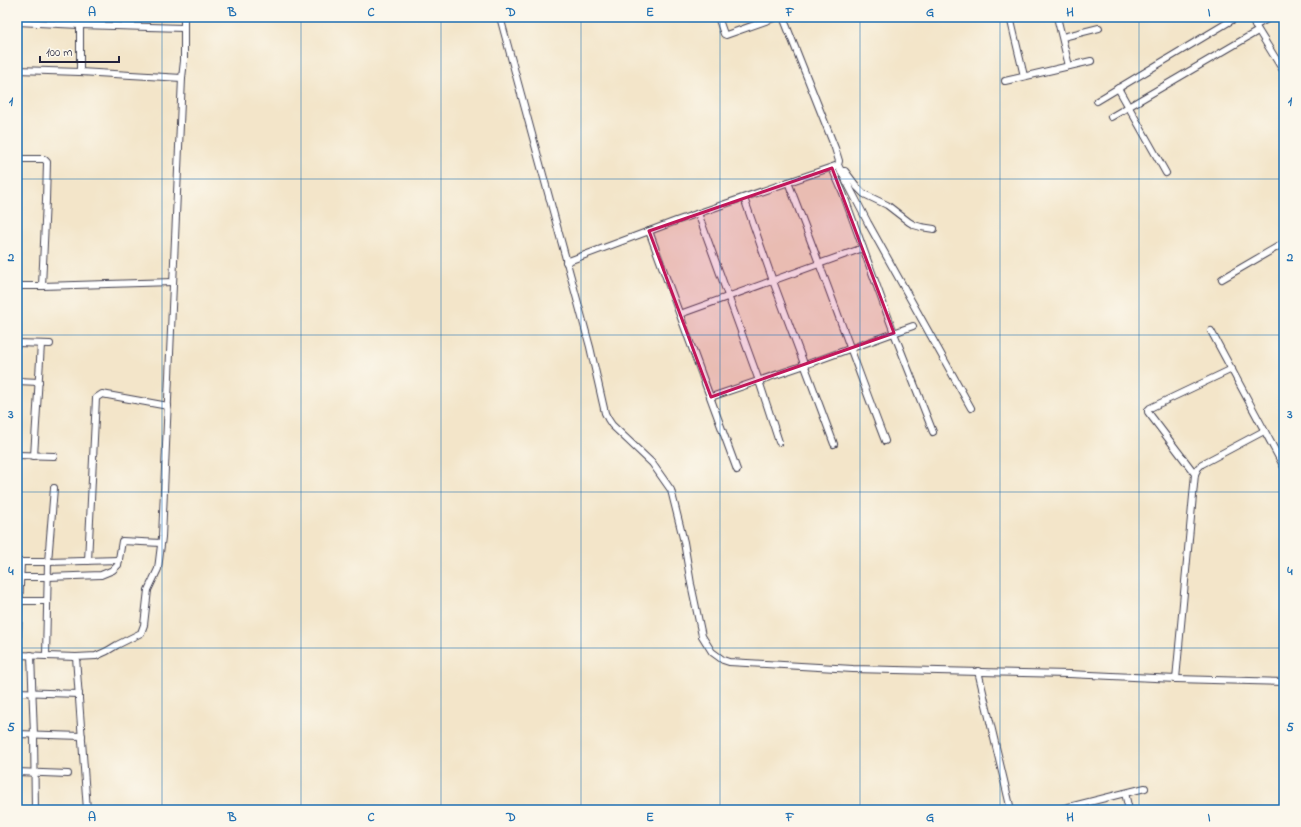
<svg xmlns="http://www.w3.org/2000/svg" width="1301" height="827" font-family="'Indie Flower',sans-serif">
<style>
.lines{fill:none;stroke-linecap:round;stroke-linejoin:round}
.minor-casing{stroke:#413f50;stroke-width:8}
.minor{stroke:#fff;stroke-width:6}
.marked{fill:#c2185b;fill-opacity:0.2;stroke:#c2185b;stroke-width:3;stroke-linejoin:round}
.grid{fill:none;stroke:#1f6fb2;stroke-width:1;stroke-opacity:0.55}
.neatline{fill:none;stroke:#1f6fb2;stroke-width:1.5}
.grid-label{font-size:13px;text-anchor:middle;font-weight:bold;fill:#1f6fb2}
</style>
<rect width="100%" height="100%" fill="#fbf7ec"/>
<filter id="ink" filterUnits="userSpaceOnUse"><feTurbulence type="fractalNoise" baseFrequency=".025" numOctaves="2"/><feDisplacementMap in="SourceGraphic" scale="8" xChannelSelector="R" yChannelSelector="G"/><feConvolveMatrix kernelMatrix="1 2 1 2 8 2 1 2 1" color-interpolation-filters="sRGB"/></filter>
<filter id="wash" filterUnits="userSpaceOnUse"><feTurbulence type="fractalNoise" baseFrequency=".012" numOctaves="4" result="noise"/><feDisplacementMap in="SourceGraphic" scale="16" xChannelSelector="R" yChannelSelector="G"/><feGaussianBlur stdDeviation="0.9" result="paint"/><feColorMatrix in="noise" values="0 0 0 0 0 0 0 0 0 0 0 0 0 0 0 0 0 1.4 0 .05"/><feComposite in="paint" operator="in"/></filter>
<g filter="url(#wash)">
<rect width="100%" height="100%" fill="#f3e5c9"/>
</g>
<g filter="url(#ink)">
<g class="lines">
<defs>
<g id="minor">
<path d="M500 17 590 347 605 413 608 419 612 425 652 463 671 490 684 542 691 584 702 636 712 652 723 660 729 662 853 669 1069 674 1176 679 1284 682"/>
<path d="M718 17 724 34 726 35 777 17"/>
<path d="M783 17 835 148 839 161 838 165 868 223 971 408"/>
<path d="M1010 17 1024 76"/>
<path d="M1057 17 1069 66"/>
<path d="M1250 17 1284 72"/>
<path d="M17 22 80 25 183 28"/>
<path d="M80 25V72"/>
<path d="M83 25V17"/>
<path d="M1255 26 1271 17"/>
<path d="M1063 37 1099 28"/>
<path d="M17 70 80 72 182 78"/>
<path d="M1005 81 1091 61"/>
<path d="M1118 88 1166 173"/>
<path d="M1097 101 1237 17"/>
<path d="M1111 117 1258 31"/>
<path d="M17 159H44L47 162 46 200 42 286"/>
<path d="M832 168 843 193 894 333 933 432"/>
<path d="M841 171H845L857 187 864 194 887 205 909 222 914 225 921 227 934 229"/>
<path d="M788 182C822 268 852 355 885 441"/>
<path d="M744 198 773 281 834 444"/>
<path d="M698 213 759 381 779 442"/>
<path d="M649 231 737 470"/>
<path d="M566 262 676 221 838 165"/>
<path d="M1222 279 1284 243"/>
<path d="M17 286H42L173 282"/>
<path d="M680 314 863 248"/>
<path d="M1211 331 1284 467"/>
<path d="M17 343 50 344"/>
<path d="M17 381 39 382"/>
<path d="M711 397 805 365 913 326"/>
<path d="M17 455 54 456"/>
<path d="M34 456 41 344"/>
<path d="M1195 474 1148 412V410L1150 408 1232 369"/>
<path d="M88 561 96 398 102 394 168 406"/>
<path d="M17 562H48L119 560"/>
<path d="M21 562 17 655 76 657 96 656 107 651 117 645 141 633 144 625 148 590 158 569 162 537 182 78 184 61V17"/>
<path d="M20 577H48L101 575 113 570 118 565 122 541 161 543"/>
<path d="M19 601H47"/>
<path d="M31 655 34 735 35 810"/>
<path d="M46 656 48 562 54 488"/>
<path d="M76 657 87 810"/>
<path d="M978 671 1011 810"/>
<path d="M1176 679 1195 474 1198 468 1202 464 1264 431"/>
<path d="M17 692 79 694"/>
<path d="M17 734 82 736"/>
<path d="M17 772 68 774"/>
<path d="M1125 793 1129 810"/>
<path d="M1057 810 1145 788"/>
</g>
</defs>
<use href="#minor" class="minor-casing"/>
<use href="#minor" class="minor"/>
</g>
</g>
<path class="marked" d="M832 168 894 333 711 397 649 231Z"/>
<path class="grid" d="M162 17V810M301 17V810M441 17V810M581 17V810M720 17V810M860 17V810M1000 17V810M1139 17V810M17 179H1284M17 335H1284M17 492H1284M17 648H1284"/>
<rect width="1301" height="827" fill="none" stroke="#fbf7ec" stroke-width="44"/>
<path d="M40 56v6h79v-6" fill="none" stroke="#22223b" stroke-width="2"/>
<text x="46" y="56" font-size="12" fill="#22223b" stroke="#fbf7ec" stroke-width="3" paint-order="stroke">100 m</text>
<rect x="22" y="22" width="1257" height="783" class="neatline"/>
<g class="grid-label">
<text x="92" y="16">A</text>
<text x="232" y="16">B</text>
<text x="371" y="16">C</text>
<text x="511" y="16">D</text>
<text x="650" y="16">E</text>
<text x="790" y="16">F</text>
<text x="930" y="16">G</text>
<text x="1070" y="16">H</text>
<text x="1209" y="16">I</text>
<text x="11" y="105">1</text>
<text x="1290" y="105">1</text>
<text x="11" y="261">2</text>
<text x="1290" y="261">2</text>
<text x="11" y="418">3</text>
<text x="1290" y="418">3</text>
<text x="11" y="575">4</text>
<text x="1290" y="575">4</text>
<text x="11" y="731">5</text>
<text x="1290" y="731">5</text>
<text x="92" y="821">A</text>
<text x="232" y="821">B</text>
<text x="371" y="821">C</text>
<text x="511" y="821">D</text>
<text x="650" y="821">E</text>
<text x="790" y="821">F</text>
<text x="930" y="821">G</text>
<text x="1070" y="821">H</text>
<text x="1209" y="821">I</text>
</g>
</svg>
